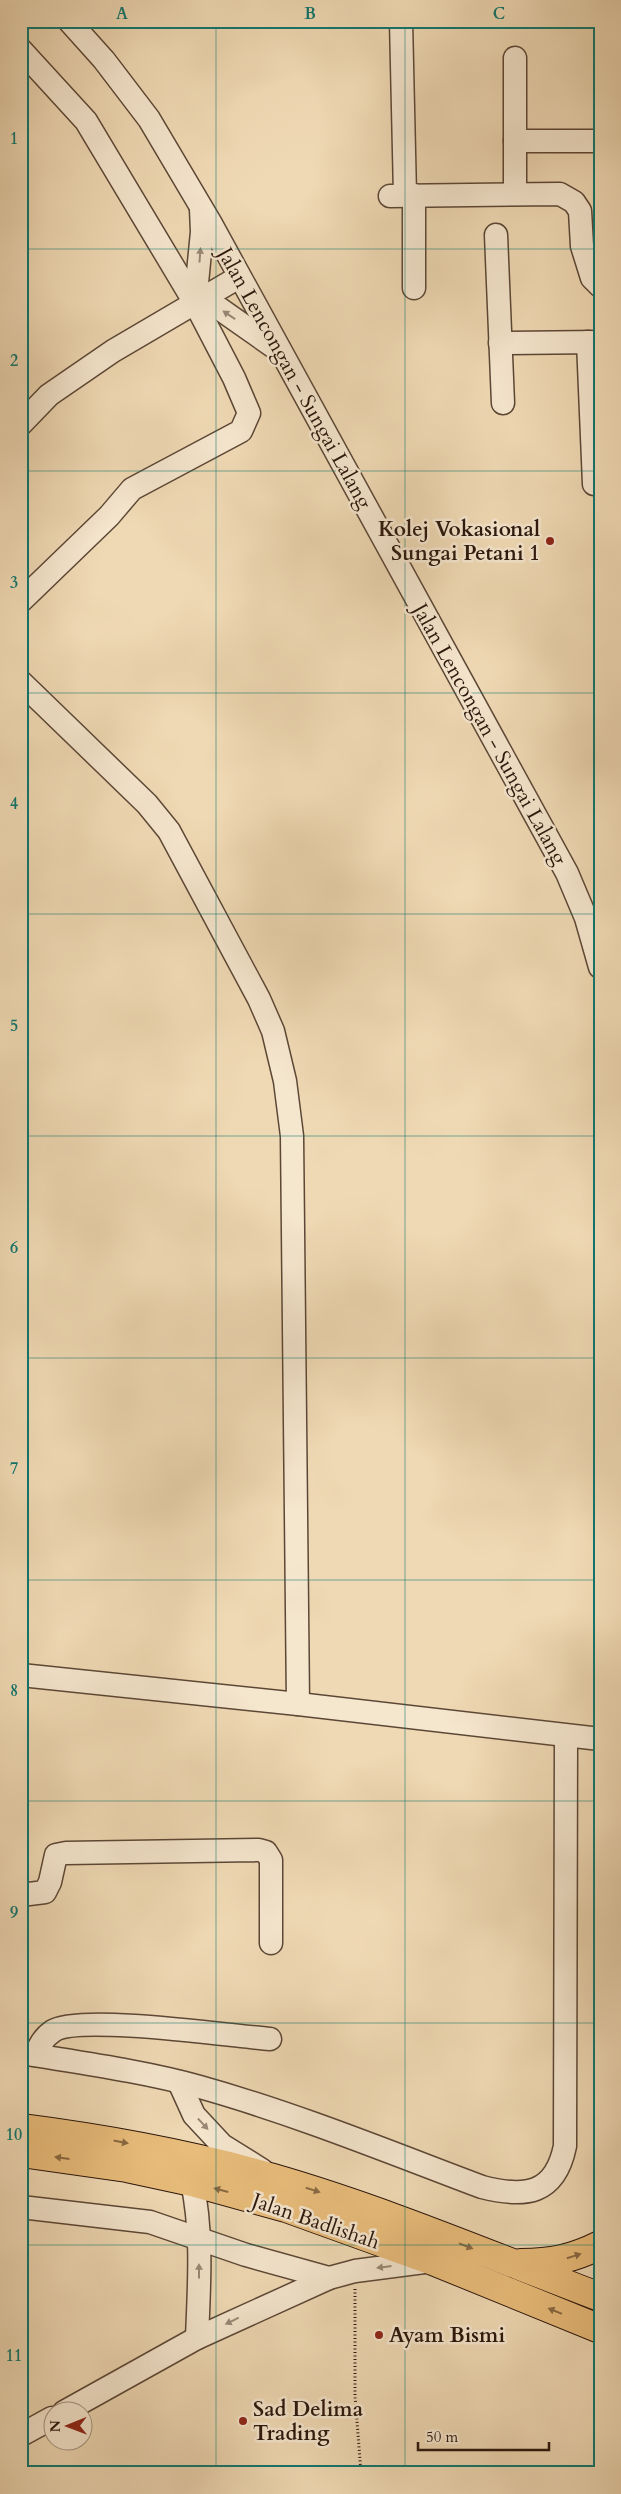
<svg xmlns="http://www.w3.org/2000/svg" width="621" height="2494" font-family="Cardo,serif">
<style>
.lines{fill:none;stroke-linecap:round;stroke-linejoin:round}
.minor-casing{stroke:#5c4736;stroke-width:25}
.major-casing{stroke:#2b160c;stroke-width:30}
.path{stroke:#2b160c;stroke-width:3;stroke-dasharray:1 2.5;stroke-linecap:butt}
.minor{stroke:#f5e6ce;stroke-width:22}
.major{stroke:#e8bc7a;stroke-width:28}
.oneway{fill:#9a8877}
.oneway2{fill:#8a6943}
.grid{fill:none;stroke:#0f766e;stroke-width:1;stroke-opacity:0.55}
.poi-dot{fill:#8f2418;stroke:#f5e6ce;stroke-width:2}
.labels{text-anchor:middle;stroke-width:5;stroke-linejoin:round;paint-order:stroke}
.street-label{font-size:21px;fill:#2b160c;stroke:#f5e6ce}
.poi-label{font-size:21px;font-weight:bold;fill:#2b160c;stroke:#f5e6ce;text-anchor:start}
.neatline{fill:none;stroke:#0f766e;stroke-width:2}
.grid-label{font-size:16px;text-anchor:middle;font-weight:bold;fill:#0f766e}
</style>
<rect width="100%" height="100%" fill="#efd9b4"/>
<filter id="stains"><feTurbulence type="fractalNoise" baseFrequency=".004" numOctaves="4"/><feColorMatrix values="0 0 0 0 .2 0 0 0 0 .09 0 0 0 0 .02 0 0 0 .5 -.17"/></filter>
<radialGradient id="worn" r=".72"><stop offset=".6" stop-color="#630" stop-opacity="0"/><stop offset="1" stop-color="#630" stop-opacity=".3"/></radialGradient>
<g class="lines">
<defs>
<g id="minor">
<path d="M69 21 104 60 149 119 210 222 567 873 586 918 600 967"/>
<path d="M401 21 405 195"/>
<path d="M21 50 86 121 195 303 234 378 249 413 241 431 132 489 109 516 21 601"/>
<path d="M515 141H600"/>
<path d="M515 194V58"/>
<path d="M414 195V288"/>
<path d="M390 196 560 194 574 202 580 211 582 246 592 278 600 286"/>
<path d="M496 235 503 403"/>
<path d="M201 299 220 309 274 347"/>
<path d="M195 303 202 232 201 209"/>
<path d="M588 342 594 484"/>
<path d="M500 343 600 342"/>
<path d="M21 424 49 395 113 351 239 277"/>
<path d="M21 682 147 804 169 831 259 999 273 1031 285 1081 292 1136 298 1704"/>
<path d="M21 1675 298 1704 600 1739"/>
<path d="M21 1895 45 1892 50 1882 56 1855 66 1853 259 1850 266 1852 271 1860V1943"/>
<path d="M21 2053C81 2063 142 2071 200 2087 296 2114 389 2152 482 2187 525 2198 555 2195 565 2146L566 1737"/>
<path d="M36 2055C39 2045 44 2037 53 2031 79 2014 232 2036 270 2039"/>
<path d="M179 2082 194 2115 222 2145 262 2170"/>
<path d="M192 2182C203 2233 199 2286 197 2338"/>
<path d="M21 2207 150 2222 246 2255 329 2278"/>
<path d="M64 2412 197 2338 329 2278 355 2271 432 2261"/>
<path d="M21 2435 52 2418"/>
</g>
<g id="major">
<path d="M21 2128C107 2139 190 2154 273 2178 384 2210 492 2256 600 2297"/>
<path d="M21 2153 127 2168 192 2182 286 2208 433 2261 600 2329"/>
<path d="M521 2263C551 2263 572 2259 600 2245"/>
</g>
</defs>
<use href="#minor" class="minor-casing"/>
<use href="#major" class="major-casing"/>
<path class="path" d="M355 2289V2395L361 2473"/>
<use href="#minor" class="minor"/>
<use href="#major" class="major"/>
</g>
<defs><path id="oneway-solid" d="M-6-.8H1V-3.2L6.5 0L1 3.2V.8H-6Z" transform="scale(1.25)"/></defs>
<g class="oneway">
<use href="#oneway-solid" transform="translate(200 255) rotate(-86)"/>
<use href="#oneway-solid" transform="translate(229 315) rotate(-146)"/>
<use href="#oneway-solid" transform="translate(203 2124) rotate(47)"/>
<use href="#oneway-solid" transform="translate(384 2267) rotate(173)"/>
<use href="#oneway-solid" transform="translate(199 2271) rotate(-90)"/>
<use href="#oneway-solid" transform="translate(232 2321) rotate(154)"/>
</g>
<g class="oneway2">
<use href="#oneway-solid" transform="translate(121 2142) rotate(11)"/>
<use href="#oneway-solid" transform="translate(62 2158) rotate(-172)"/>
<use href="#oneway-solid" transform="translate(221 2190) rotate(-165)"/>
<use href="#oneway-solid" transform="translate(313 2190) rotate(17)"/>
<use href="#oneway-solid" transform="translate(466 2246) rotate(21)"/>
<use href="#oneway-solid" transform="translate(574 2256) rotate(-18)"/>
<use href="#oneway-solid" transform="translate(555 2311) rotate(-158)"/>
</g>
<path class="grid" d="M216 21V2473M405 21V2473M21 249H600M21 471H600M21 693H600M21 914H600M21 1136H600M21 1358H600M21 1580H600M21 1801H600M21 2023H600M21 2245H600"/>
<g class="poi-dot">
<circle cx="550" cy="541" r="5"/>
<circle cx="379" cy="2335" r="5"/>
<circle cx="243" cy="2421" r="5"/>
</g>
<g class="labels">
<g class="street-label">
<text transform="translate(295 378) rotate(61)" y="7">Jalan Lencongan - Sungai Lalang</text>
<text transform="translate(490 734) rotate(61)" y="7">Jalan Lencongan - Sungai Lalang</text>
<text transform="translate(316 2221) rotate(19)" y="7">Jalan Badlishah</text>
</g>
<g class="poi-label">
<text x="540" y="536" text-anchor="end">Kolej Vokasional<tspan x="540" dy="24">Sungai Petani 1</tspan></text>
<text x="389" y="2342">Ayam Bismi</text>
<text x="253" y="2416">Sad Delima<tspan x="253" dy="24">Trading</tspan></text>
</g>
</g>
<rect width="621" height="2494" fill="none" stroke="#efd9b4" stroke-width="55"/>
<g transform="translate(68 2426) rotate(269)"><circle r="24" fill="#f5e6ce" stroke="#a49380"/>
<path d="M0-4L9 19L0 12L-9 19Z" fill="#8f2418"/>
<text y="-8" font-size="14" font-weight="bold" text-anchor="middle" fill="#2b160c">N</text>
</g>
<path d="M418 2442v8h131v-8" fill="none" stroke="#2b160c" stroke-width="2.5"/>
<text x="426" y="2442" font-size="15" fill="#2b160c" stroke="#f5e6ce" stroke-width="4" paint-order="stroke">50 m</text>
<rect x="28" y="28" width="566" height="2438" class="neatline"/>
<g class="grid-label">
<text x="122" y="19">A</text>
<text x="310" y="19">B</text>
<text x="499" y="19">C</text>
<text x="14" y="144">1</text>
<text x="14" y="366">2</text>
<text x="14" y="588">3</text>
<text x="14" y="809">4</text>
<text x="14" y="1031">5</text>
<text x="14" y="1253">6</text>
<text x="14" y="1474">7</text>
<text x="14" y="1696">8</text>
<text x="14" y="1918">9</text>
<text x="14" y="2140">10</text>
<text x="14" y="2361">11</text>
</g>
<rect width="100%" height="100%" filter="url(#stains)"/>
<rect width="100%" height="100%" fill="url(#worn)"/>
</svg>
